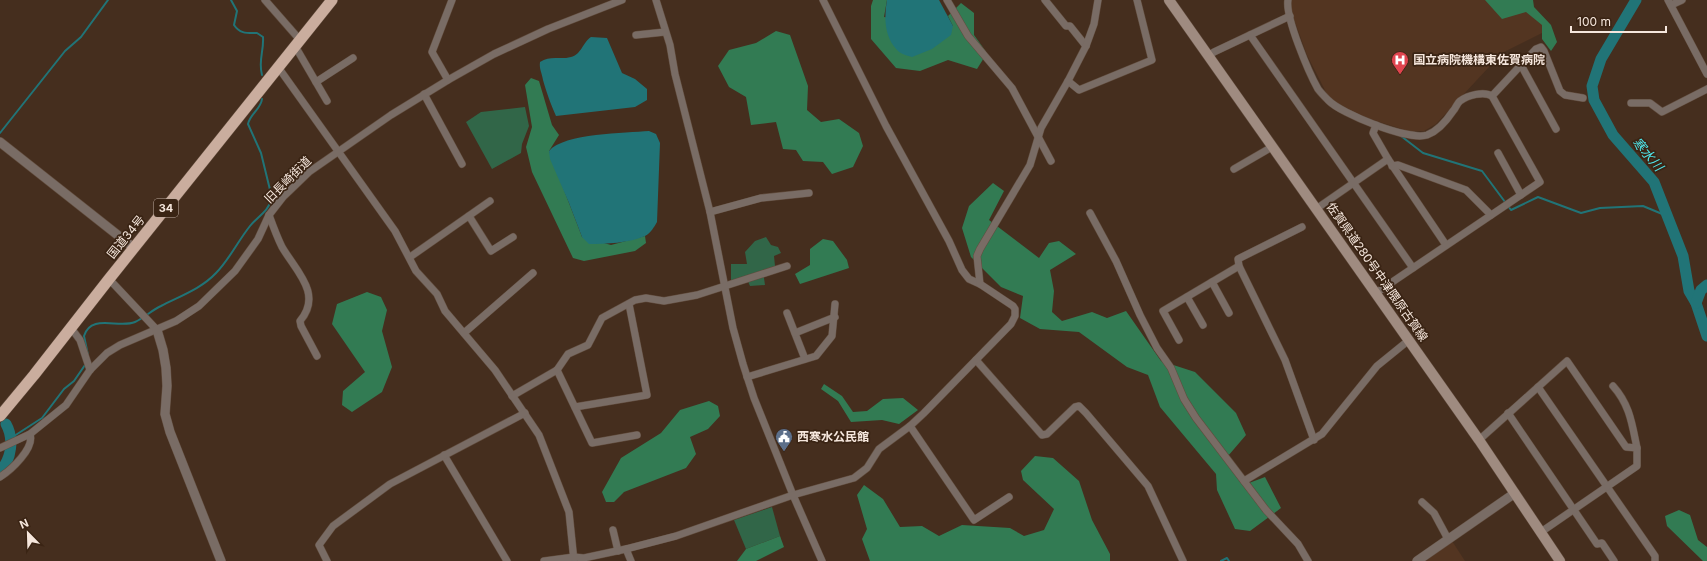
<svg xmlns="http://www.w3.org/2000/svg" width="1707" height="561" font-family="Inter,'Noto Sans JP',sans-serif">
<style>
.built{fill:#533521}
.green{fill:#316648}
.forest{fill:#327b53}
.water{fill:#217477}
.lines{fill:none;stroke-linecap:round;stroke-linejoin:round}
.stream{stroke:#217477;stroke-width:2}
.river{stroke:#217477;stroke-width:11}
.minor-casing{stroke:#614c3d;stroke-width:8}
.tertiary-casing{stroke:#614c3d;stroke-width:10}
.secondary-casing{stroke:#614c3d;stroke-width:11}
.trunk-casing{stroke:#614c3d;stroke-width:12}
.minor{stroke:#796c65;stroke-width:7}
.tertiary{stroke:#796c65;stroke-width:9}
.secondary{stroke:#9f8b80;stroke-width:10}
.trunk{stroke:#caad9e;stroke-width:11}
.labels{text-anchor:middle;stroke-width:3.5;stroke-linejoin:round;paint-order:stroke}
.shield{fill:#3a2414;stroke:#beaca1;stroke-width:1}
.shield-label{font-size:11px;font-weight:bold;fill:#f6e7dd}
.poi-label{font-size:12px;font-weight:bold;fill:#f6e7dd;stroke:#3a2414;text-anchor:start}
.street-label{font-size:12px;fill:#f6e7dd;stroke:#3a2414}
.water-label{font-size:13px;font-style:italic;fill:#4fe9ef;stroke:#3a2414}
</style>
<rect width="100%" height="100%" fill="#452e1e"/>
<g class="built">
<path d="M1287 0H1514L1529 7 1548 30 1502 53 1436 124 1424 131H1408L1358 115 1329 98 1307 55Z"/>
<path d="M1452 541 1465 561H1426Z"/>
</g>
<g class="green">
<path d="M525 107 529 126 522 144 521 153 492 169 466 122 481 112Z"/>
<path d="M766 237 771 245 778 247 781 253 774 256 775 266 763 271 765 285 750 286 746 277 731 283V264H747L745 252 755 241Z"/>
<path d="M772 507 780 536 746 549 734 520Z"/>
</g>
<g class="forest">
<path d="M873 0H887L884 17 953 26 948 16 961 3 974 13V35L987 53 977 69 948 60 920 71 896 68 871 39V6Z"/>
<path d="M1485 0H1533L1534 7 1551 25 1557 42 1551 51 1542 39V25L1526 12 1502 19Z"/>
<path d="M776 31 790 35 808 86 807 110 821 122 839 119 859 133 863 146 853 167 832 174 823 162 803 161 796 150 783 149 776 122 751 125 746 97 729 87 718 66 729 50 756 43Z"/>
<path d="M531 78 539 81 552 125 559 135 549 151 582 237 611 245 645 236 646 243 635 251 584 261 573 258 532 172 526 147 532 127 525 85Z"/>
<path d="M993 183 1004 191 989 220 1039 258 1049 243 1059 241 1076 254 1050 270 1054 291 1052 312 1062 321 1092 312 1107 318 1126 311 1161 361 1195 372 1236 413 1246 435 1228 456 1249 483 1265 477 1281 508 1250 531 1235 529 1217 490 1216 474 1160 407 1148 375 1127 367 1079 332 1040 329 1020 318 1023 296 1001 287 971 257 962 228 969 206Z"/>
<path d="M823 239 833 241 847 260 849 268 800 284 795 274 810 265V249Z"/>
<path d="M367 292 381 297 387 310 382 331 392 367 382 392 352 412 342 405 343 391 365 372 332 324 337 304Z"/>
<path d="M824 384 842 396 853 412 867 411 883 399 903 398 918 410 899 424 882 420 851 422 838 401 821 389Z"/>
<path d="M709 401 718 406 720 416 708 429 690 437 696 454 686 468 624 492 614 502H606L602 492 621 458 661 433 680 410Z"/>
<path d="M1035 456 1053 458 1079 481 1092 520 1110 554V561H870L862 539 867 529 857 495 864 485 883 499 900 527 922 526 939 536 962 525 1010 528 1024 536 1044 530 1054 509 1023 480 1021 471Z"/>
<path d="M1679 510 1690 515 1698 540 1707 547V561H1703L1667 526 1665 516Z"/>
<path d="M780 536 784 547 756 561H737L746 549Z"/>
</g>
<g class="water">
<path d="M887 0H939L953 26 951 35 932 49 912 57C908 56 901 54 898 51 884 37 884 18 887 0Z"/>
<path d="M591 37 607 38 622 73 635 79 647 89V100L635 107 556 116C550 102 547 94 543 80 542 73 539 69 540 62 550 55 560 60 571 57 581 55 583 42 591 37Z"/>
<path d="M649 131 656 134 660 143 657 222C654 227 651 233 645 236 630 243 605 244 589 244L582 237 569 203 550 159 549 151C564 133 626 133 649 131Z"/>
</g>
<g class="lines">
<g class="stream">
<path d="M231 0 237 11 234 25C240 34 247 33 257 33L263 37C264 52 258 60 262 75"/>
<path d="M0 133 65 51 81 37 108 0"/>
<path d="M1401 136 1423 153 1482 171 1511 210 1538 197 1581 213 1600 208 1643 206 1667 216"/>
<path d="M88 355 84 336C91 313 119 329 135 322 144 318 152 310 161 306 180 296 201 289 216 273 229 260 238 241 250 226 257 217 269 211 272 198L261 153 248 124C250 114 261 109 262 99"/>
<path d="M11 438 42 418 64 389 74 381 85 365"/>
<path d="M1221 561 1227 558 1229 561"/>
</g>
<g class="river">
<path d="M1636 0 1601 59 1592 86 1594 100 1613 135 1654 182 1683 256 1689 291 1696 303 1707 336"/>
<path d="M1696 303 1701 290 1707 285"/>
<path d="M0 471C12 459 14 438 6 424"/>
</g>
<defs>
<g id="minor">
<path d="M265 0 300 40"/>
<path d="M656 0 670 45 675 74 710 212 733 328 743 364 754 398 793 495 822 561"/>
<path d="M823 0 886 126 949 241 962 270 969 279 980 284"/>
<path d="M947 0 968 36 1012 88 1051 161"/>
<path d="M1045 0 1066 26H1070L1086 46"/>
<path d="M1288 0C1285 17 1309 73 1318 89 1321 93 1325 97 1328 100 1341 114 1409 141 1427 135 1438 131 1447 120 1453 111 1456 108 1457 103 1460 101 1468 95 1484 91 1492 96"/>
<path d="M1668 0 1707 74"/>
<path d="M1671 5 1682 0"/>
<path d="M636 35 665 32"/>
<path d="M1250 35 1413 268"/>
<path d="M295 46 327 101"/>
<path d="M1208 56 1214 52 1290 16"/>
<path d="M1521 65 1556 129"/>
<path d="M278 67 395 231 416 271 437 294 445 311 495 370 539 435 569 512 574 561"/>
<path d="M448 80 432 52 452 0"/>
<path d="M1068 81 1079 90 1152 60 1137 0"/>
<path d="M316 82 353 58"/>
<path d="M424 94 462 164"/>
<path d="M1631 103H1650L1662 112 1707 89"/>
<path d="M1376 125 1373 133 1388 159 1446 245"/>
<path d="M1498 153 1521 195"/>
<path d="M1392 166 1398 165 1466 190 1491 215"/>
<path d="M1234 169 1272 147"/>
<path d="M1316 209 1388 159"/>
<path d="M710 212 761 198 809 193"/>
<path d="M1090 213 1116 261 1140 315 1157 348 1171 368 1184 399 1196 418 1266 510 1298 544 1308 561"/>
<path d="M269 215C273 226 277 237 282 247 296 271 323 294 300 321L301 326 317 356"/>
<path d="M469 216 491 251 513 237"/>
<path d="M1302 227 1238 259 1239 266 1285 360 1314 440"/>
<path d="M410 257 490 201"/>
<path d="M109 279 157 330"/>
<path d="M1212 282 1229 313"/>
<path d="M1376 293 1540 182 1492 96 1536 49 1541 47 1544 51 1560 91 1565 95 1583 98"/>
<path d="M1187 297 1203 325"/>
<path d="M787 313 805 359"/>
<path d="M71 328 80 340 90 370"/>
<path d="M464 333 533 273"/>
<path d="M795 333 835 317"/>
<path d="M1179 340 1163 311 1239 266"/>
<path d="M976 360 1042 435 1047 434 1075 407 1079 406 1086 413 1148 486 1183 561"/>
<path d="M557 370 592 443 637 435"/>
<path d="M747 377 816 356 832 336 835 304"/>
<path d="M1613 386C1630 405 1632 424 1637 448"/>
<path d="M1538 387 1655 556V561"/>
<path d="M512 396 557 370 568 354 588 345 602 318 635 300 646 298 664 301 697 295 787 266"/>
<path d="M575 407 647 395 629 304"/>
<path d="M1508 413 1597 544 1602 543 1614 561"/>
<path d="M910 426 974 520 1009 497"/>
<path d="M1479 440 1567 361 1626 447 1637 448V466L1541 532"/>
<path d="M0 448 30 434 66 405 90 370 107 353 120 345 176 321 199 306 235 271 258 239 269 215 283 197 309 172 391 115 448 80 494 54 548 29 622 0"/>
<path d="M444 455 507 561"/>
<path d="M0 477C11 470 35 448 30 434"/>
<path d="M1244 481 1322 434 1377 366 1409 340"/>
<path d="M1422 502 1434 513 1448 539"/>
<path d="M613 530 618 551"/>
<path d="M626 549 631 561"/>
<path d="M327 561 319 545 333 526 390 484 525 413"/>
<path d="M544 561 574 557 584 558 626 549 676 536 793 495 854 478 867 468 879 449 910 426 924 413 1011 324 1015 316V309L1013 306 980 284 977 256 980 249 1030 165 1041 128 1068 81 1086 46 1094 24 1098 0"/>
</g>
<g id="tertiary">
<path d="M0 142 134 248"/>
<path d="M157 330 163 350 166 368 167 386 165 414 170 432 221 561"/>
<path d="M1417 561 1515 493"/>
</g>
<path id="secondary" d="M1169 0 1479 440 1560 561"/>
<path id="trunk" d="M0 416 34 375 109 279 332 0"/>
</defs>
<use href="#minor" class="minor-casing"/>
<use href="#tertiary" class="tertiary-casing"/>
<use href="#secondary" class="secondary-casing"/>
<use href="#trunk" class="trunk-casing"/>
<use href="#minor" class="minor"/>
<use href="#tertiary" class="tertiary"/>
<use href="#secondary" class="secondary"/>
<use href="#trunk" class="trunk"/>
</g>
<defs>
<symbol id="hospital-pin" viewBox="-11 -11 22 30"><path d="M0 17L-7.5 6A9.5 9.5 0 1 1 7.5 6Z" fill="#e0444e" stroke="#3a2414"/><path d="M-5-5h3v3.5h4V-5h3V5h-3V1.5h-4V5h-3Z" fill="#fff"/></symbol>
<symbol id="civic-pin" viewBox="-11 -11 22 30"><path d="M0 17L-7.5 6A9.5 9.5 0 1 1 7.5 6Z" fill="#5c6f8a" stroke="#3a2414"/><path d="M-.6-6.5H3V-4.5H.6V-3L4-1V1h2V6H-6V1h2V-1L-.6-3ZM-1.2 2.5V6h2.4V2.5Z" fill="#fff"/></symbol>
</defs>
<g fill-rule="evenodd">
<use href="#hospital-pin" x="1390" y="50" width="20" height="27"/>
<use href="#civic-pin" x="774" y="427" width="20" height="27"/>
</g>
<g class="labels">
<rect class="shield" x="154" y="199" width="24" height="18" rx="3"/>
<g class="shield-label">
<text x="166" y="212">34</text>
</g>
<g class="poi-label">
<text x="1413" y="64">国立病院機構東佐賀病院</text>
<text x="797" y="441">西寒水公民館</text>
</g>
<g class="street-label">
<text transform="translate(288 180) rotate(-45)" y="4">旧長崎街道</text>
<text transform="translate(126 237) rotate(-51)" y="4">国道34号</text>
<text transform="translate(1377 272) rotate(55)" y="4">佐賀県道280号中津隈原古賀線</text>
</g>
<g class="water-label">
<text transform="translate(1648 154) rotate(49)" y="5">寒水川</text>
</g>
</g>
<g transform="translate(28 533) rotate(337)" stroke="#3a2414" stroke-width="3" paint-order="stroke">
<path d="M0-3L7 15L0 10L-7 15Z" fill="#f6e7dd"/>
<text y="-6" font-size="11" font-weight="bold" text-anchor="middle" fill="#f6e7dd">N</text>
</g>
<path d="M1571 26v6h95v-6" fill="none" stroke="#f6e7dd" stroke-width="2"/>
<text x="1577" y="26" font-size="12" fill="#f6e7dd" stroke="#3a2414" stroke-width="3" paint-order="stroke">100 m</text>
</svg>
